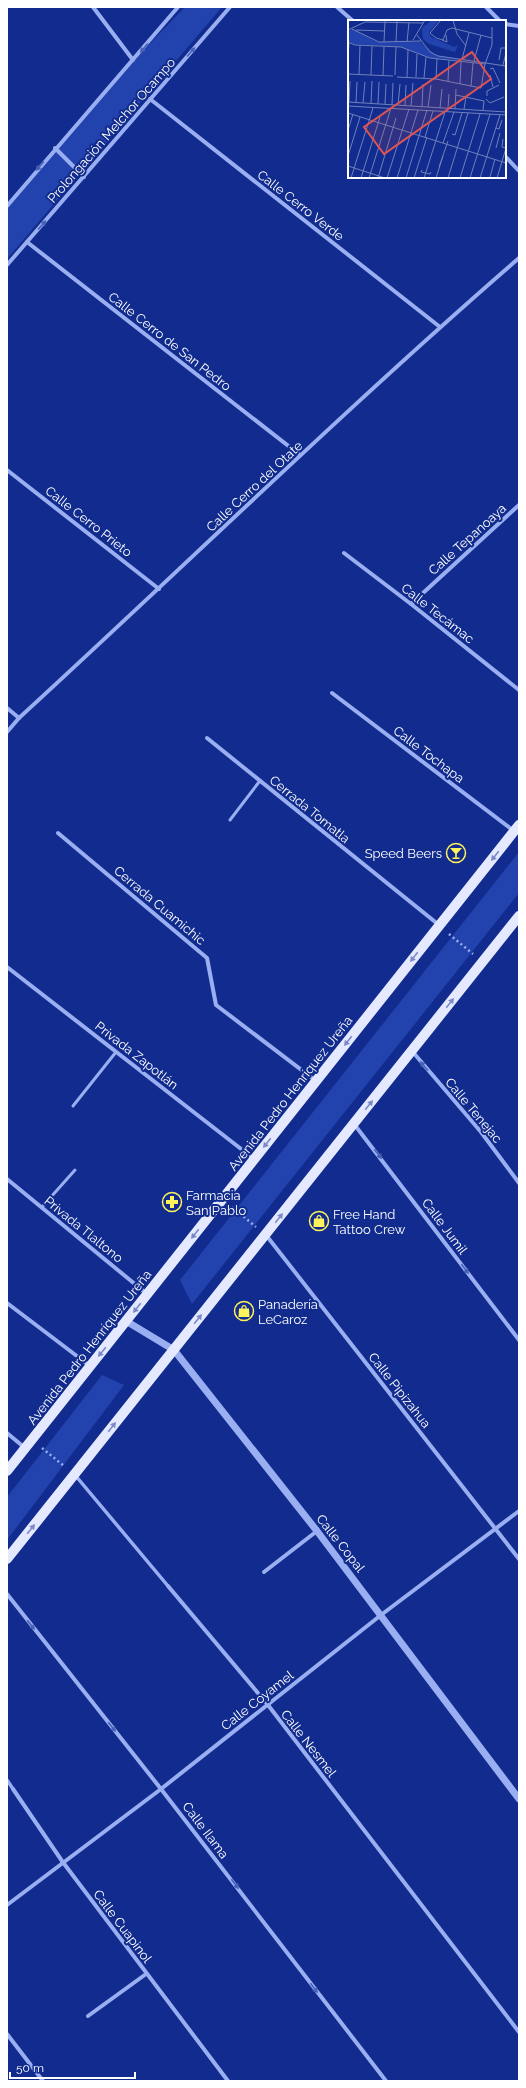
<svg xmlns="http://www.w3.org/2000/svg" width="526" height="2088" font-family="Raleway,sans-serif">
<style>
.green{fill:#2243ad}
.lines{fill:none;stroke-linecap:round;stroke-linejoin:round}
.path{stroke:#9aaef2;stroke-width:2.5;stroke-dasharray:2 3;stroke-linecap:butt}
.service{stroke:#9aaef2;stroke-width:3}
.pedestrian{stroke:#9aaef2;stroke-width:3.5}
.minor{stroke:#9aaef2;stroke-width:4}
.tertiary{stroke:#9aaef2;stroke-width:7}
.primary{stroke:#e5e9ff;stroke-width:10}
.oneway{fill:#4860b6}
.oneway2{fill:#7b8ac6}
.labels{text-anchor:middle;stroke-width:4;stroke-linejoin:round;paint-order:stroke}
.street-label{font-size:13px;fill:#fff;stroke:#112c8e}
.poi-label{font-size:13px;fill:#fff;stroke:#112c8e;text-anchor:start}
.inset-road{fill:none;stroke:#7080bb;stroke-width:1}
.view{fill:#de5353;fill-opacity:0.15;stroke:#de5353;stroke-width:2}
.inset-edge{fill:none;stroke:#fff;stroke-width:2}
</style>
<rect width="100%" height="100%" fill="#112c8e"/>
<g class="green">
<path d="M185 7H222L7 259V204L135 59Z"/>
<path d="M519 852V893L192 1304 180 1280Z"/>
<path d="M102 1375 124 1385 7 1540V1497Z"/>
</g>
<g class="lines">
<g class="path">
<path d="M449 934 473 954"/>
<path d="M232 1207 256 1227"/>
<path d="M42 1448 64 1466"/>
</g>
<g class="service">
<path d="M230 820 259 782"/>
<path d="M73 1106 116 1052"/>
<path d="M42 1207 75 1170"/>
</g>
<g class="pedestrian">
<path d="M75 1475 168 1586"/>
<path d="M7 1780 13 1789"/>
</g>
<g class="minor">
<path d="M93 7 133 60"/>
<path d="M337 7 353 21"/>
<path d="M486 7 500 21"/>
<path d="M505 24 519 26"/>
<path d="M150 99 440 327"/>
<path d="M55 148 84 177"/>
<path d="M505 156 519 171"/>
<path d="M7 206 178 7"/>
<path d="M27 242 300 455"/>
<path d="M7 265 230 7"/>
<path d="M7 470 159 589"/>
<path d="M344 553 411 604 519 690"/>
<path d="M411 604 519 505"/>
<path d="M332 693 514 831"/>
<path d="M7 708 19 718"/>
<path d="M7 732 19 718C186 565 348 406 519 258"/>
<path d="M207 738 439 925"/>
<path d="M58 833 207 958 216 1005 316 1081"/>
<path d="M7 967 254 1159"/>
<path d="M412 1051 481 1132 519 1183"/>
<path d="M354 1124 519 1340"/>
<path d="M7 1179 147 1294"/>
<path d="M266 1235 519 1559"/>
<path d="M7 1303 90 1366"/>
<path d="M7 1433 25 1448"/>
<path d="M264 1572 317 1531"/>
<path d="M168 1586 268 1705 519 2032"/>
<path d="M7 1594 161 1789 386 2081"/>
<path d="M13 1789 62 1861 228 2081"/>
<path d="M7 1905 161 1789 381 1615 519 1511"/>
<path d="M88 2016 146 1974"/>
<path d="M7 2034 43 2081"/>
</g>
<path class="tertiary" d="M126 1321 174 1350 317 1531 519 1799"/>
<g class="primary">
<path d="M7 1471 519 825"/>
<path d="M7 1559 519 916"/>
</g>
</g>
<defs><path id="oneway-solid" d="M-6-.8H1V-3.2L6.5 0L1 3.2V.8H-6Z"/></defs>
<g class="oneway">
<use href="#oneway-solid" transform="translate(144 48) rotate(130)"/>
<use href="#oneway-solid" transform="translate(191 52) rotate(-49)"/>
<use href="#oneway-solid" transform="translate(40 166) rotate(130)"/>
<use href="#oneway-solid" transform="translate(42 225) rotate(-49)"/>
<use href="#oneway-solid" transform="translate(424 1066) rotate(-131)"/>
<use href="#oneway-solid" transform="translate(378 1154) rotate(53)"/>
<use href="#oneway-solid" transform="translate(465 1269) rotate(53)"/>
<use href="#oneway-solid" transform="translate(31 1625) rotate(52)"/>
<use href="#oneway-solid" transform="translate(112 1727) rotate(52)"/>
<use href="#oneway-solid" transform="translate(235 1884) rotate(53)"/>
<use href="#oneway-solid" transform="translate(314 1988) rotate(53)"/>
</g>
<g class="oneway2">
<use href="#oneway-solid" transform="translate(495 856) rotate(128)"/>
<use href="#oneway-solid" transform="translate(414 957) rotate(128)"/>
<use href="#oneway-solid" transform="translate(450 1003) rotate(-52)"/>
<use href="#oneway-solid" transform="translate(348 1041) rotate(128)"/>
<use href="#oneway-solid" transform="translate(369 1105) rotate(-51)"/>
<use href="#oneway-solid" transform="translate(267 1143) rotate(128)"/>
<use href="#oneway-solid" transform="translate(279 1218) rotate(-52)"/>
<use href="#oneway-solid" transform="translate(195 1234) rotate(128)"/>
<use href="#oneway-solid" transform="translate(137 1308) rotate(128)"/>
<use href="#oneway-solid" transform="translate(198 1319) rotate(-51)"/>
<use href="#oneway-solid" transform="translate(102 1352) rotate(129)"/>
<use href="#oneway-solid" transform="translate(112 1427) rotate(-52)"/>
<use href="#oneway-solid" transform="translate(31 1529) rotate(-51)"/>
</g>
<defs>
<symbol id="bar-ring" viewBox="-11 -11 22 22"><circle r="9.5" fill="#112c8e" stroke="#fff35b" stroke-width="1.5"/><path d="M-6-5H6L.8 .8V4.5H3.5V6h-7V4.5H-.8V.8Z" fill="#fff35b"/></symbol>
<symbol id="pharmacy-ring" viewBox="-11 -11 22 22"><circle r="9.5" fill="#112c8e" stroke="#fff35b" stroke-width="1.5"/><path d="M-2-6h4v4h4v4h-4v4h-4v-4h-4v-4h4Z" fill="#fff35b"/></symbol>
<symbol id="shop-ring" viewBox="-11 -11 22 22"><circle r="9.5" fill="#112c8e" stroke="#fff35b" stroke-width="1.5"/><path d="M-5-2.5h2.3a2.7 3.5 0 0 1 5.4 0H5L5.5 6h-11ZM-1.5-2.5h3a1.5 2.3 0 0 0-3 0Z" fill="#fff35b"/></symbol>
</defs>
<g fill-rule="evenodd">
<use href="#bar-ring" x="445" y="842" width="22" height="22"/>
<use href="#pharmacy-ring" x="161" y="1191" width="22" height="22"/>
<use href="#shop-ring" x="308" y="1210" width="22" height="22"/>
<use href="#shop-ring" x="233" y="1300" width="22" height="22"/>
</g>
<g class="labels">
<g class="street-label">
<text transform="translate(111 130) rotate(-49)" y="5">Prolongación Melchor Ocampo</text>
<text transform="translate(301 205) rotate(38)" y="5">Calle Cerro Verde</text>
<text transform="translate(170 341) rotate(38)" y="5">Calle Cerro de San Pedro</text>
<text transform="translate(254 486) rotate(-43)" y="5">Calle Cerro del Otate</text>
<text transform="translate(89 521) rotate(38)" y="5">Calle Cerro Prieto</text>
<text transform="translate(467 539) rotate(-42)" y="5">Calle Tepanoaya</text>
<text transform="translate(438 613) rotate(38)" y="5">Calle Tecámac</text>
<text transform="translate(429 754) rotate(37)" y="5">Calle Tochapa</text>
<text transform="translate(310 809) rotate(39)" y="5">Cerrada Tomatla</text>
<text transform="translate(160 905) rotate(40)" y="5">Cerrada Cuamichic</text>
<text transform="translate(137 1055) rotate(38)" y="5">Privada Zapotlán</text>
<text transform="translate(290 1093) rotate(-52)" y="5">Avenida Pedro Henríquez Ureña</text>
<text transform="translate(474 1110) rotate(50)" y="5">Calle Tenejac</text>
<text transform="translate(445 1226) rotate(53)" y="5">Calle Jumil</text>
<text transform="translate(84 1229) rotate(39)" y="5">Privada Tlaltono</text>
<text transform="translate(89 1347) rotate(-52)" y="5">Avenida Pedro Henríquez Ureña</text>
<text transform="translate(400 1390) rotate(52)" y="5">Calle Pipizahua</text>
<text transform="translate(341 1543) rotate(52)" y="5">Calle Copal</text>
<text transform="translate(257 1700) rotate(-38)" y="5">Calle Coyamel</text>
<text transform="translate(309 1743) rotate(52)" y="5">Calle Nesmel</text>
<text transform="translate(206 1830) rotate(53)" y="5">Calle Ilama</text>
<text transform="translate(123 1926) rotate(53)" y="5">Calle Cuapinol</text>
</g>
<g class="poi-label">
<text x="442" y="858" text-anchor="end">Speed Beers</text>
<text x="186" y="1200">Farmacia<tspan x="186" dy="15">San Pablo</tspan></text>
<text x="333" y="1219">Free Hand<tspan x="333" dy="15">Tattoo Crew</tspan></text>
<text x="258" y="1309">Panadería<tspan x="258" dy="15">LeCaroz</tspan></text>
</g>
</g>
<g transform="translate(348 20)">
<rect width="158" height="158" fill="#112c8e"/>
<path d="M84 0H91L81 12 83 17 106 27 110 25 107 32 81 24 75 19 74 8ZM5 9 29 22H72L88 35 126 41 83 38 53 27 6 24 0 21V11Z" fill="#2243ad"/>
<path class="inset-road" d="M93 0 82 13 88 18 95 20 99 10 104 8 144 18M105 0 109 14 118 26M4 9 31 22 73 21M0 10 17 2 75 3M8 10 36 11M69 15 82 32 90 36 158 46M65 20 77 0M94 20 99 22 98 15M0 22 7 25 53 27 82 38 137 44M36 22 37 1M48 22 49 1M59 22 61 2M0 39 1 23M114 39 121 13M151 40 153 28H158M126 41 133 15M155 45 158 33M142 49 145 48 152 63M0 54 45 56M11 55 12 25M23 55 24 26M47 55 48 27M142 55 145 67M35 56 36 27M49 57 88 59 133 68 137 44 144 25V7M59 57 60 30M68 57 69 34M76 58 78 37M88 59 89 39M100 61 101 40M112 64 113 42M123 66 125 43M108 75 136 81 135 90M139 76V71L151 65M138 79 142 83 156 77M0 82 158 92M1 82 2 61M8 82 9 62M15 83 17 62M23 84 24 61M30 84 31 62M37 84 38 64M44 85 45 63M50 85 52 64M0 86 158 95M57 86 58 65M63 86 65 63M74 87 75 64M80 87 83 65M92 88 94 69M100 88 101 74M107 89 108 69M116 89 118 77M0 93 158 143M148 108 151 109 154 100M0 110 5 94M104 114 107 115 114 93M77 117 85 91M155 119 154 127 158 128M95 123 106 92M148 128 152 113M0 136 12 97M0 146 37 158M91 147 100 121M74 150 73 152 82 154 83 152M142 157 147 139M3 158 25 88M13 158 32 97M21 158 43 88M30 158 48 98M39 158 61 89M49 158 70 90M58 158 79 90M66 158 79 117M76 158 97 92M88 158 95 136M100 158 120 93M112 158 132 94M122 158 142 94M132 158 152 95M149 158 158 128"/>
<path class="view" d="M124 32 143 59 36 134 16 107Z"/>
<rect width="158" height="158" class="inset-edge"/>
</g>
<rect width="526" height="2088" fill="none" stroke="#ffffff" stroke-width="16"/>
<path d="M10 2072v6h125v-6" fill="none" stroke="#ffffff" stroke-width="2"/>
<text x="16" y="2072" font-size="12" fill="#ffffff" stroke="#112c8e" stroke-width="3" paint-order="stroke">50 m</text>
</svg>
